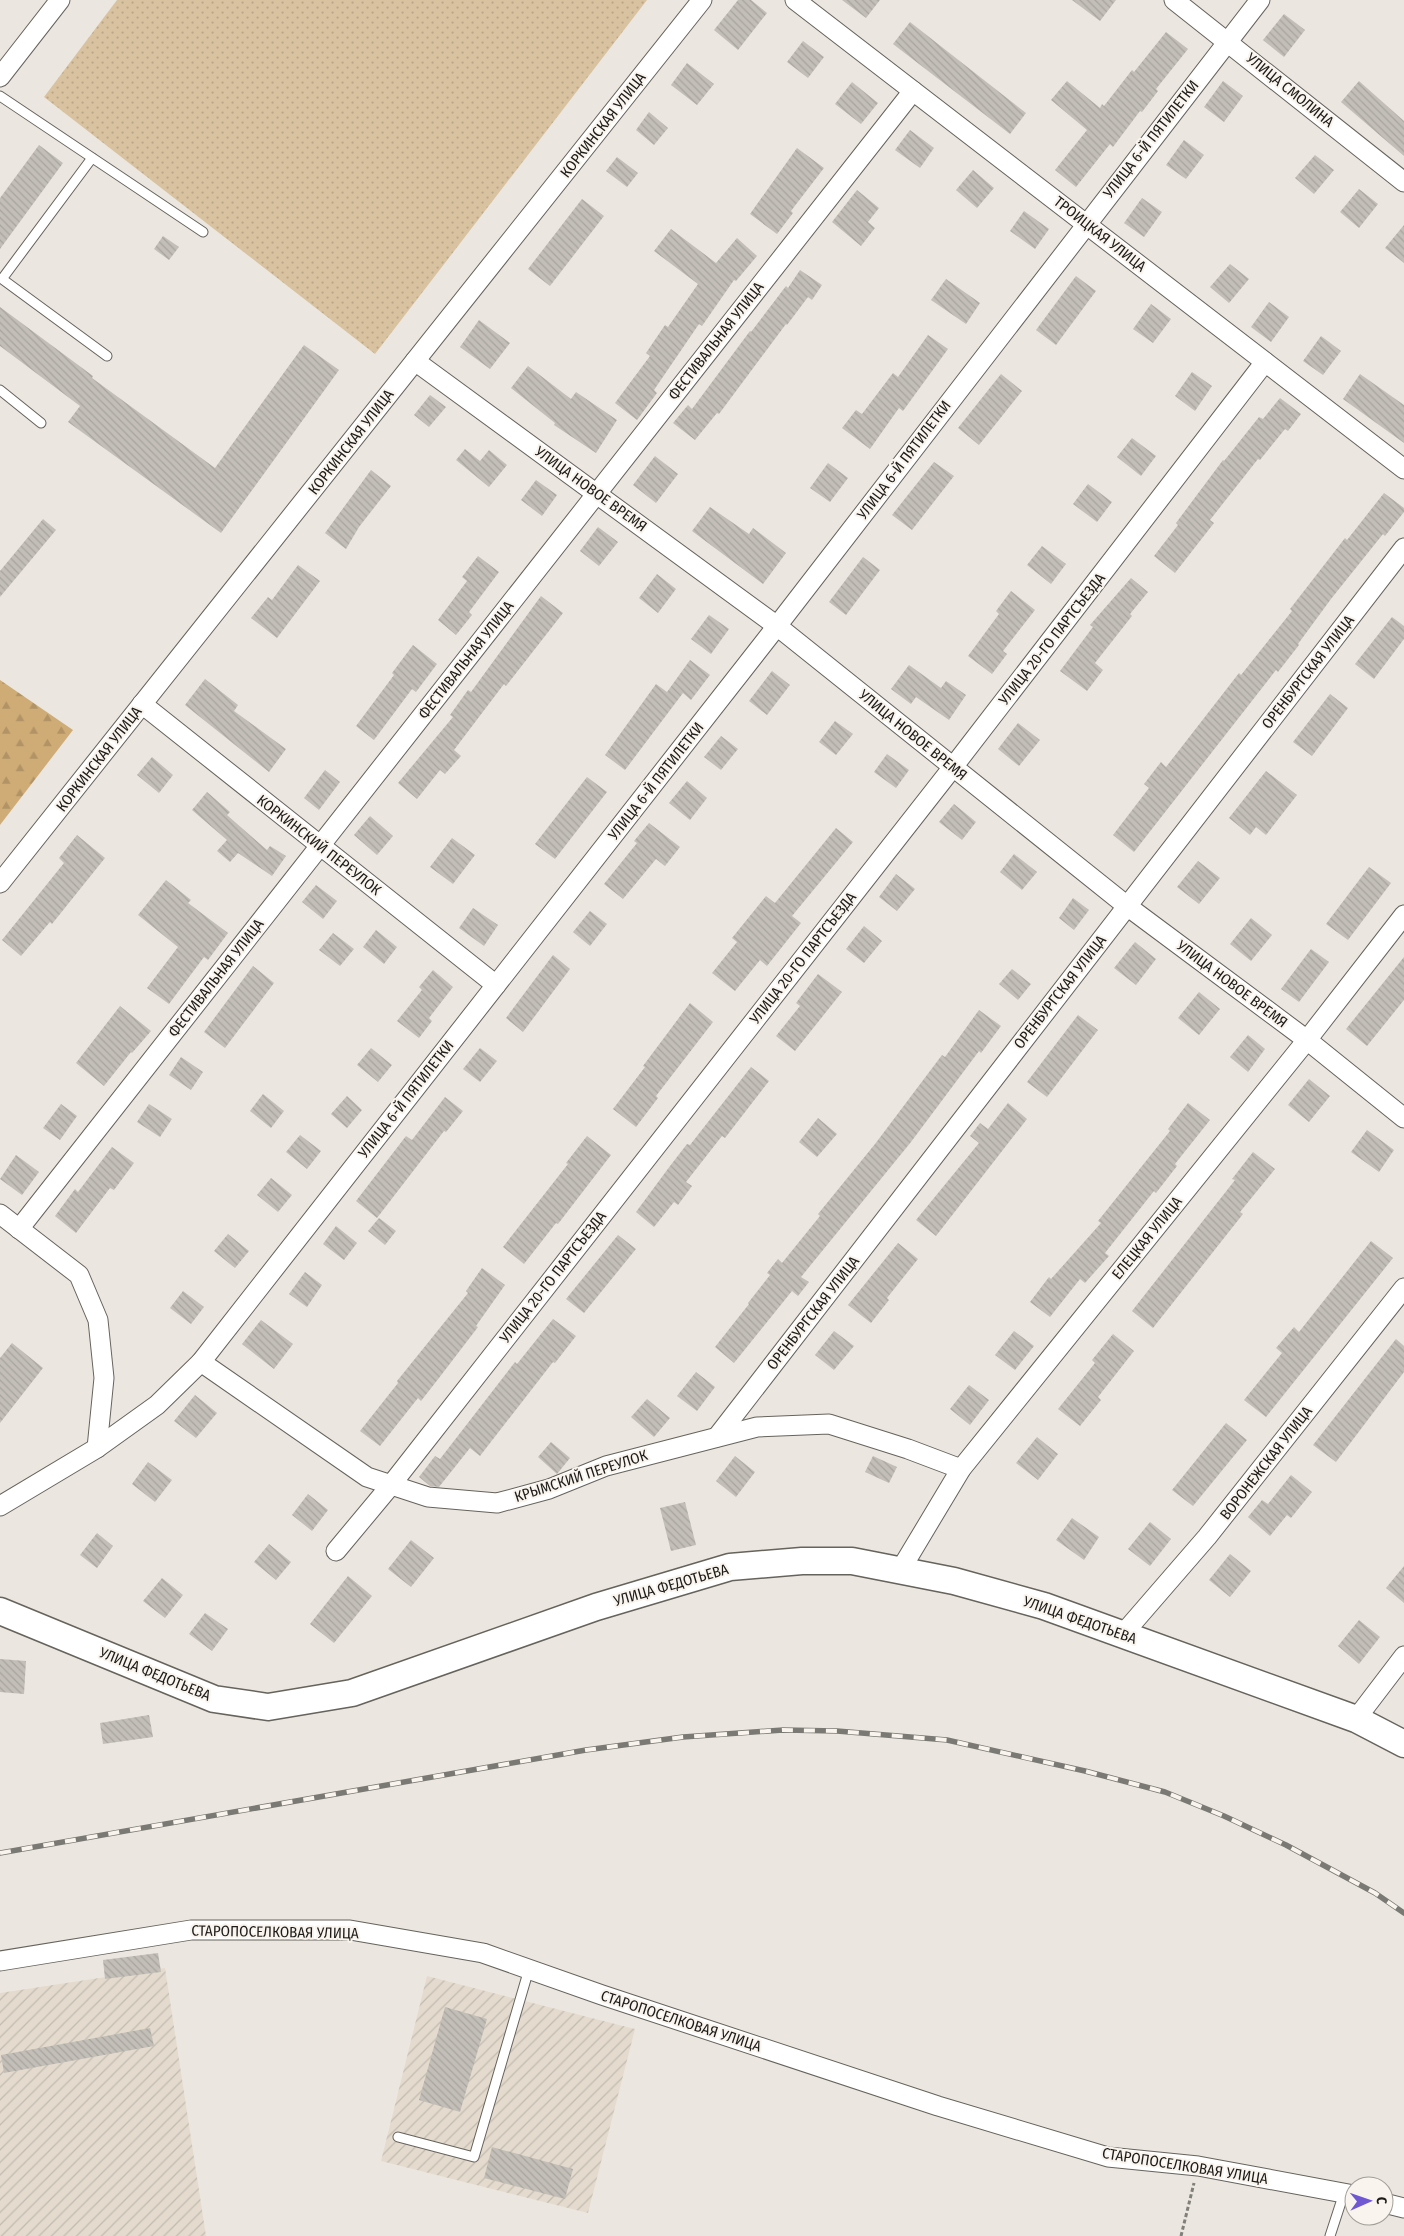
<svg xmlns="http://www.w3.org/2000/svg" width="1404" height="2236" font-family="'Fira Sans Condensed',sans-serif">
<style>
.industrial{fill:url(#industrial-furrows)}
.forest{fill:url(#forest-firs)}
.park{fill:url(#park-dots)}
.building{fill:url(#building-back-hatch)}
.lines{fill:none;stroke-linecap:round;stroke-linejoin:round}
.service-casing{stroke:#66625c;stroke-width:11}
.minor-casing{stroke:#66625c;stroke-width:21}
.secondary-casing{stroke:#66625c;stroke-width:29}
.path{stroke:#817f7a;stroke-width:3;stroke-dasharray:4 2.5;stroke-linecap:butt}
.service{stroke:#fff;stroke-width:9}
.minor{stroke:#fff;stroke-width:19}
.secondary{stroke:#fff;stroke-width:26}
.rail-casing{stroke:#7b7974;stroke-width:5.5}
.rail{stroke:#f9f4ed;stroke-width:4;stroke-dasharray:11;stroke-linecap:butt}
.labels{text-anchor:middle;stroke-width:4;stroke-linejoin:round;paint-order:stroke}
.street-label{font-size:15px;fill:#1d1c19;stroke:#f9f4ed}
</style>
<defs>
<pattern id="industrial-furrows" width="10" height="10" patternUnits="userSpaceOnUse" patternTransform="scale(1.25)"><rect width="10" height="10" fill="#e4dbce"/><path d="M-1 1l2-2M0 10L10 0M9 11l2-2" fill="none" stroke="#c3bbb0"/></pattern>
<pattern id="forest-firs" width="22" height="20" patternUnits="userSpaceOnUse" patternTransform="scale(1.25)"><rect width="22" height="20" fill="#cfac76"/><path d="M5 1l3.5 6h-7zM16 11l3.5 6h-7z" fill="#b19366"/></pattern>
<pattern id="park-dots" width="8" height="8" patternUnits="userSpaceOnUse" patternTransform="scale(1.25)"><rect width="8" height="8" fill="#d9c2a0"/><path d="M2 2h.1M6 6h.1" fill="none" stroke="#baa689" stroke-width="1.8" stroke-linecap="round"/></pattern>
<pattern id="building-back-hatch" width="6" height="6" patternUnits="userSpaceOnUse" patternTransform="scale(1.25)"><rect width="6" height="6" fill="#c3bfb8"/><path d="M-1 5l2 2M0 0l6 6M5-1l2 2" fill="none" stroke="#a7a49e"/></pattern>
</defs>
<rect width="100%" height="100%" fill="#ebe7e0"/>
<g class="industrial">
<path d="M165 1968 206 2236H0V1993Z"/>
<path d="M427 1976 635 2029 588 2213 381 2161Z"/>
</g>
<path class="forest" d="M0 680 73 730 0 825Z"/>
<path class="park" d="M117 0H647L375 354 44 97Z"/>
<g class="building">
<path d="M738 0H751L767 13 738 50 714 30Z"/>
<path d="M842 0H880L866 18Z"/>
<path d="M1072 0H1116L1100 21Z"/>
<path d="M1284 14 1305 30 1284 57 1263 40Z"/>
<path d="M910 22 1026 113 1010 134 893 44Z"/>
<path d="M1166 32 1188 49 1156 89 1158 91 1142 112 1140 111 1113 147 1110 144 1076 187 1055 170 1087 130 1051 100 1067 81 1100 108 1102 104 1104 106 1132 70 1134 72Z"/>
<path d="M803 41 824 57 808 78 787 62Z"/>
<path d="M687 63 714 84 697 105 671 85Z"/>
<path d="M1223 81 1243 96 1224 122 1204 107Z"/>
<path d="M1359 81 1404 121V156L1341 102Z"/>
<path d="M852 82 878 103 861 124 835 104Z"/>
<path d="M649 112 668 128 654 145 636 130Z"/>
<path d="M910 130 934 148 920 168 895 150Z"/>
<path d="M1184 140 1204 155 1186 179 1166 165Z"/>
<path d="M39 145 63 163 0 249V198Z"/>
<path d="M797 148 824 168 791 211 793 213 777 234 750 214Z"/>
<path d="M1315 155 1334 170 1314 194 1295 178Z"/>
<path d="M617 157 638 173 627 187 606 171Z"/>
<path d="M973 170 994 188 977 208 956 190Z"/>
<path d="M1359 189 1378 204 1359 228 1340 212Z"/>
<path d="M857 190 879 208 868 222 875 228 861 246 832 222Z"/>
<path d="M1142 198 1162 212 1144 237 1124 223Z"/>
<path d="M582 199 604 216 550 286 528 269Z"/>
<path d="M1024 211 1049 229 1035 249 1010 231Z"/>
<path d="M1404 225V263L1385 248Z"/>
<path d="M671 229 716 263 737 238 757 256 736 281 734 280 702 326 699 324 654 390 657 393 637 420 615 403 650 356 646 353 665 325 668 327 698 284 654 251Z"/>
<path d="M163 236 179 247 169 260 154 249Z"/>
<path d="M1230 264 1249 279 1229 303 1210 287Z"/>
<path d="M800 270 822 285 812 300 808 297 787 325 786 324 719 414 717 413 695 440 673 423 688 405 692 409 750 331 751 332 786 286 788 288Z"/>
<path d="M1076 276 1096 291 1056 345 1036 330Z"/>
<path d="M946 279 980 303 966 324 931 300Z"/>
<path d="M1269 302 1289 317 1271 342 1251 327Z"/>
<path d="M1151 304 1171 319 1153 343 1133 329Z"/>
<path d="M0 307 93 376 92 378 215 468 304 345 339 370 221 533 68 422 80 406 0 346Z"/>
<path d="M479 320 510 343 490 369 460 347Z"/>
<path d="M928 335 948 349 903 411 899 408 870 449 842 428 856 410 862 414 893 373 898 377Z"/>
<path d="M1321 336 1341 351 1323 375 1303 361Z"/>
<path d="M528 366 571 399 576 392 617 420 596 453 554 425 555 423 511 388Z"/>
<path d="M1192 372 1212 386 1195 411 1175 396Z"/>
<path d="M1001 374 1022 391 979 445 958 428Z"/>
<path d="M1360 374 1404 405V443L1343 399Z"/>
<path d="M430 395 446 407 429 427 414 415Z"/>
<path d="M1280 398 1301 414 1288 431 1285 429 1260 460 1258 459 1210 520 1214 523 1175 573 1154 556 1178 525 1176 523 1223 460 1224 461 1259 417 1263 419Z"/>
<path d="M1132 438 1156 456 1141 476 1117 457Z"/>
<path d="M465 449 480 461 489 450 507 465 489 487 456 460Z"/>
<path d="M655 456 678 474 656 503 633 485Z"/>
<path d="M934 462 954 476 912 530 892 515Z"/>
<path d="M828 463 848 478 830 502 810 488Z"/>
<path d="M371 470 391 486 359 527 346 549 325 533Z"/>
<path d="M536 480 557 495 542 516 521 500Z"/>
<path d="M1088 484 1112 502 1097 522 1073 504Z"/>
<path d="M1384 493 1404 508V512L1385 536 1383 534 1331 599 1298 644 1299 645 1278 672 1276 670 1134 852 1113 835 1149 788 1144 784 1161 762 1166 767 1239 673 1241 675 1292 611 1290 609 1345 538 1347 540Z"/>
<path d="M710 507 749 534 753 528 786 553 763 584 692 531Z"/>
<path d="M43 519 56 530 0 597V571Z"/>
<path d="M598 527 618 542 599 566 580 551Z"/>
<path d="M1042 546 1066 564 1051 584 1027 565Z"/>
<path d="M478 556 499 572 469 612 472 615 456 635 438 620 467 581 462 577Z"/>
<path d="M863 557 880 570 846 615 829 602Z"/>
<path d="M298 565 320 581 277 638 251 618 268 597 272 600Z"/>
<path d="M657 574 676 589 658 613 639 598Z"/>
<path d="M1131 578 1148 592 1130 614 1132 616 1095 663 1103 670 1087 691 1060 671 1093 627 1090 625Z"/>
<path d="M1011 591 1035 610 1003 651 1007 654 992 674 968 656 999 614 996 611Z"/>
<path d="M541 596 563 613 506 686 504 684 454 750 461 756 445 774 440 770 417 799 398 783 453 717 450 715 468 690 471 692Z"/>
<path d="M709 615 729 629 711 654 691 639Z"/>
<path d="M1392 617 1404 626V639L1374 679 1355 664Z"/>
<path d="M413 645 437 664 416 692 412 689 374 740 356 726 394 675 392 673Z"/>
<path d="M690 660 710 675 691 700 683 693 625 770 605 755 656 684 667 692Z"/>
<path d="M909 665 941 688 946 681 966 695 949 720 916 697 911 704 891 689Z"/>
<path d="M772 671 790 685 767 715 749 701Z"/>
<path d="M205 679 238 705 234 711 286 749 269 772 185 705Z"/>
<path d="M1330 694 1348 708 1312 756 1293 742Z"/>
<path d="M835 721 853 734 836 755 819 742Z"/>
<path d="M1018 723 1040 740 1019 766 998 749Z"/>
<path d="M721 736 738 749 721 770 704 757Z"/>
<path d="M887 754 909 770 896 788 874 772Z"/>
<path d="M152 757 173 775 159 793 137 775Z"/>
<path d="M325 770 340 782 319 810 304 798Z"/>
<path d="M1266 771 1297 795 1266 835 1256 827 1250 835 1229 818Z"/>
<path d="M587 777 607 792 555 859 535 844Z"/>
<path d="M687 781 707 798 690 820 669 803Z"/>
<path d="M207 792 230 812 227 815 267 850 270 846 286 856 272 876 238 853 230 862 217 851 227 840 192 810Z"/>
<path d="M954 804 976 822 962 840 939 822Z"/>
<path d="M370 816 393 836 377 855 354 835Z"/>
<path d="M649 823 680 847 665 866 656 859 623 899 604 884 637 843 634 841Z"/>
<path d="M836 828 853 842 792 916 801 923 767 966 760 960 735 991 712 973 737 942 732 938 766 896 775 903Z"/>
<path d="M77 835 105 858 52 924 50 922 21 956 2 940 64 863 59 858Z"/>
<path d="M452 838 475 855 453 884 430 867Z"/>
<path d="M1014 854 1037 872 1022 890 1000 872Z"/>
<path d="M1198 861 1220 878 1199 904 1177 887Z"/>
<path d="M1369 867 1391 883 1348 940 1326 924Z"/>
<path d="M896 874 915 889 897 911 879 897Z"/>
<path d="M166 880 191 900 188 903 228 933 208 960 204 957 169 1004 147 988 178 947 138 915Z"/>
<path d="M316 885 337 901 323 919 302 902Z"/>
<path d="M1073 898 1089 910 1074 930 1059 918Z"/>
<path d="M473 908 498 925 484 946 459 928Z"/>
<path d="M590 911 607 924 590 946 573 932Z"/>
<path d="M1251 918 1272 935 1251 961 1230 944Z"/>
<path d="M864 926 882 941 864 963 846 949Z"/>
<path d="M376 930 397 947 384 964 363 947Z"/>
<path d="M333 933 354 949 340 966 319 950Z"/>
<path d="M1135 942 1156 959 1136 985 1114 968Z"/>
<path d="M1311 949 1329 962 1299 1002 1281 989Z"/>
<path d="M553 955 570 969 523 1032 506 1018Z"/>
<path d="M1404 957V1000L1367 1046 1346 1029Z"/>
<path d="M253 966 274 983 225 1048 204 1032Z"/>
<path d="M1012 969 1031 984 1018 1000 999 984Z"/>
<path d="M433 970 453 987 429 1018 432 1021 419 1038 397 1021 422 990 419 987Z"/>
<path d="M818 974 842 992 795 1051 776 1036 800 1006 796 1003Z"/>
<path d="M1199 992 1220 1009 1199 1035 1178 1018Z"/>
<path d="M690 1003 713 1022 656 1096 658 1098 636 1127 613 1109 645 1067 643 1066Z"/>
<path d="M120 1006 151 1031 132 1053 131 1052 104 1086 76 1063Z"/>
<path d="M979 1010 1001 1026 981 1053 979 1051 911 1142 801 1277 809 1282 798 1296 792 1291 734 1363 715 1347 749 1304 748 1303 770 1275 767 1273 778 1259 782 1263 820 1216 818 1214 875 1144 942 1055 945 1057Z"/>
<path d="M1078 1015 1098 1030 1047 1097 1027 1082Z"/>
<path d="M1248 1035 1265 1049 1248 1072 1230 1057Z"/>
<path d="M371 1048 392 1065 378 1082 357 1065Z"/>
<path d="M480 1048 497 1061 480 1082 463 1069Z"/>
<path d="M181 1057 203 1072 191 1090 169 1075Z"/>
<path d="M751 1067 769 1081 725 1138 722 1136 686 1182 692 1186 678 1205 674 1202 654 1227 636 1212 670 1166 687 1144 690 1145Z"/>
<path d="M1309 1079 1330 1096 1309 1122 1288 1105Z"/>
<path d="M263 1094 284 1111 271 1128 250 1111Z"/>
<path d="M347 1096 362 1110 347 1128 331 1114Z"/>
<path d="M445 1097 463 1111 446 1132 444 1131 377 1218 356 1201 406 1136 412 1140Z"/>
<path d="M1008 1103 1027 1119 936 1236 916 1220 979 1143 970 1136 980 1123 988 1129Z"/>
<path d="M1188 1103 1210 1120 1175 1164 1177 1166 1156 1193 1154 1191 1105 1253 1109 1256 1085 1283 1080 1279 1050 1317 1030 1302 1049 1277 1051 1279 1101 1223 1098 1221 1170 1131 1168 1129Z"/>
<path d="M61 1104 77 1116 60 1140 43 1128Z"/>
<path d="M149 1104 172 1119 160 1137 137 1122Z"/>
<path d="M818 1118 837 1134 817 1157 799 1142Z"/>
<path d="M1367 1130 1394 1150 1379 1172 1351 1152Z"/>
<path d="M300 1135 321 1151 307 1169 286 1152Z"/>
<path d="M587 1136 611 1155 558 1224 556 1223 524 1264 503 1247 568 1164 566 1163Z"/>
<path d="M112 1147 134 1163 114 1190 110 1188 76 1233 55 1216 75 1189 78 1192Z"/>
<path d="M1253 1152 1275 1169 1240 1212 1243 1214 1153 1328 1132 1311 1235 1180 1232 1179Z"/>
<path d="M16 1155 39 1172 22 1195 0 1179Z"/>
<path d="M271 1178 292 1195 278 1212 257 1195Z"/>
<path d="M379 1218 396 1231 385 1245 368 1231Z"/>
<path d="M336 1226 357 1243 344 1260 323 1244Z"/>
<path d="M228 1234 249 1251 235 1268 214 1251Z"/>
<path d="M618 1235 636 1249 584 1313 566 1299Z"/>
<path d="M1371 1241 1393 1258 1266 1417 1244 1400 1282 1353 1276 1348 1294 1327 1299 1332Z"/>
<path d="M898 1243 918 1259 887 1298 889 1300 871 1323 848 1305Z"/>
<path d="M482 1268 505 1285 476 1326 478 1327 439 1378 421 1401 418 1398 380 1446 360 1431 398 1383 397 1381 468 1293 466 1291Z"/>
<path d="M305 1272 322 1285 307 1307 289 1294Z"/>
<path d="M183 1291 204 1307 191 1324 170 1308Z"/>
<path d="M553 1319 576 1336 555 1363 553 1362 480 1456 470 1448 439 1487 430 1486 419 1477 435 1456 440 1459 515 1362 517 1364Z"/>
<path d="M261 1320 293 1344 274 1369 242 1344Z"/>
<path d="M834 1331 854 1346 834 1370 815 1355Z"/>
<path d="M1014 1331 1034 1346 1015 1370 995 1355Z"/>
<path d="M1113 1334 1134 1351 1098 1397 1101 1400 1080 1426 1058 1409 1095 1363 1092 1360Z"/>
<path d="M1396 1339 1404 1346V1372L1336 1462 1313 1445Z"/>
<path d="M12 1343 43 1368 0 1423V1358Z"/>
<path d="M696 1372 715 1387 697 1411 677 1396Z"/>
<path d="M969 1385 989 1400 970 1425 950 1409Z"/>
<path d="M195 1395 217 1413 196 1438 174 1421Z"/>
<path d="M647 1399 670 1418 654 1437 631 1417Z"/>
<path d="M1226 1423 1247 1440 1193 1506 1172 1490Z"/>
<path d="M1037 1437 1058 1454 1038 1480 1016 1463Z"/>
<path d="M551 1442 570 1458 557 1474 538 1457Z"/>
<path d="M735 1456 755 1472 736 1497 716 1481Z"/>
<path d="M873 1456 897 1467 889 1483 865 1472Z"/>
<path d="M148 1462 172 1480 155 1502 132 1484Z"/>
<path d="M1291 1475 1312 1492 1291 1518 1287 1515 1270 1536 1248 1517 1262 1500 1268 1504Z"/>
<path d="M308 1494 328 1510 312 1531 292 1515Z"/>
<path d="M685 1502 696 1545 671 1551 660 1508Z"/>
<path d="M1072 1518 1099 1537 1084 1560 1056 1540Z"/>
<path d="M1150 1522 1171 1539 1150 1566 1128 1549Z"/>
<path d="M97 1533 113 1546 97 1568 80 1555Z"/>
<path d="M411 1540 434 1558 411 1587 388 1569Z"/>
<path d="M269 1544 291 1562 276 1580 254 1562Z"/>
<path d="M1230 1554 1251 1571 1230 1597 1209 1580Z"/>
<path d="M1404 1566V1603L1386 1588Z"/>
<path d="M348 1576 372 1596 334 1643 310 1624Z"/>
<path d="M162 1578 183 1595 165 1618 143 1601Z"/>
<path d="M205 1613 228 1629 212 1651 189 1634Z"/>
<path d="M1359 1620 1380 1637 1359 1664 1338 1646Z"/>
<path d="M0 1659 26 1661 24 1694 0 1692Z"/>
<path d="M149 1715 153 1737 103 1744 100 1723Z"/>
<path d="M158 1953 161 1972 105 1979 103 1960Z"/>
<path d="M445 2007 487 2019 460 2112 419 2100Z"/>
<path d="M150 2028 154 2046 4 2073 1 2055Z"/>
<path d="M492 2147 573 2169 565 2199 484 2178Z"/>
</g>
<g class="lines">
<defs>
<g id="service">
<path d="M0 96 203 232"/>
<path d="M92 158 2 279 107 356"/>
<path d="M0 390 41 423"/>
<path d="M398 2137 474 2157 529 1969"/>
<path d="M1330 2236 1344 2193"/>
</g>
<g id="minor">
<path d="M795 0 1404 469"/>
<path d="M1174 0 1404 182"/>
<path d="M0 77 60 0"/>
<path d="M415 361 777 626 1127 906 1307 1040 1404 1118"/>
<path d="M142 704 496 985"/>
<path d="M0 883 702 0"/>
<path d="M0 1214 79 1275 98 1320 104 1378 97 1448"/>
<path d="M19 1229 913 91"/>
<path d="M201 1362 367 1477 428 1497 497 1503 549 1489 606 1466 757 1427 829 1424 908 1449 961 1469"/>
<path d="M717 1437 1404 548"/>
<path d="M0 1506 97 1448 157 1405 201 1362 777 626 1260 0"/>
<path d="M336 1551 391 1485 953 767 1265 362"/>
<path d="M901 1569 961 1469 1307 1040 1404 915"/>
<path d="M1123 1634 1207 1537 1404 1288"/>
<path d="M1356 1719 1404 1656"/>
<path d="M0 1961 191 1930H350L483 1953 602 1995 938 2106 1108 2157 1198 2166 1354 2195"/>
<path d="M1384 2203 1404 2208"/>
</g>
<path id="secondary" d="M0 1611 214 1699 268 1707 352 1693 596 1607 730 1567 802 1561H852L954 1581 1044 1606 1356 1719 1404 1744"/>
</defs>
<use href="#service" class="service-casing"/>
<use href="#minor" class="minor-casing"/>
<use href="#secondary" class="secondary-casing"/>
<path class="path" d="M1181 2236 1194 2183"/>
<use href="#service" class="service"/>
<use href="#minor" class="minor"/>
<use href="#secondary" class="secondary"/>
<defs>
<path id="rail" d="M0 1853 586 1750 683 1737 783 1730 837 1731 947 1740 1085 1771 1165 1792 1224 1816 1286 1845 1375 1893 1404 1913"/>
</defs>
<use href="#rail" class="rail-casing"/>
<use href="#rail" class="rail"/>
</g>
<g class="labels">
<g class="street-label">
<text transform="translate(1290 90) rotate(39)" y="5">УЛИЦА СМОЛИНА</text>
<text transform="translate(603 125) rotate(-52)" y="5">КОРКИНСКАЯ УЛИЦА</text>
<text transform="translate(1151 139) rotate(-52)" y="5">УЛИЦА 6-Й ПЯТИЛЕТКИ</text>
<text transform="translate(1100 234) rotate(38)" y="5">ТРОИЦКАЯ УЛИЦА</text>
<text transform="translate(716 341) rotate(-52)" y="5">ФЕСТИВАЛЬНАЯ УЛИЦА</text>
<text transform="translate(351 442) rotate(-52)" y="5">КОРКИНСКАЯ УЛИЦА</text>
<text transform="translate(904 460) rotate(-53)" y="5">УЛИЦА 6-Й ПЯТИЛЕТКИ</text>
<text transform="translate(591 489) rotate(36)" y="5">УЛИЦА НОВОЕ ВРЕМЯ</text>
<text transform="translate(1052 639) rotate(-52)" y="5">УЛИЦА 20-ГО ПАРТСЪЕЗДА</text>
<text transform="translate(466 660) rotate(-52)" y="5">ФЕСТИВАЛЬНАЯ УЛИЦА</text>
<text transform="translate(1308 672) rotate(-52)" y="5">ОРЕНБУРГСКАЯ УЛИЦА</text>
<text transform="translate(913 735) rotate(39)" y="5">УЛИЦА НОВОЕ ВРЕМЯ</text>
<text transform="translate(99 759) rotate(-52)" y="5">КОРКИНСКАЯ УЛИЦА</text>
<text transform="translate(656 781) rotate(-52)" y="5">УЛИЦА 6-Й ПЯТИЛЕТКИ</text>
<text transform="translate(319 845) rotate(38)" y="5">КОРКИНСКИЙ ПЕРЕУЛОК</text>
<text transform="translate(803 958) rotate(-52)" y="5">УЛИЦА 20-ГО ПАРТСЪЕЗДА</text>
<text transform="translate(216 978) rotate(-52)" y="5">ФЕСТИВАЛЬНАЯ УЛИЦА</text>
<text transform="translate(1232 984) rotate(37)" y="5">УЛИЦА НОВОЕ ВРЕМЯ</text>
<text transform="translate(1060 992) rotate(-52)" y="5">ОРЕНБУРГСКАЯ УЛИЦА</text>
<text transform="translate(406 1099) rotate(-52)" y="5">УЛИЦА 6-Й ПЯТИЛЕТКИ</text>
<text transform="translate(1147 1238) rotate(-51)" y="5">ЕЛЕЦКАЯ УЛИЦА</text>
<text transform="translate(553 1277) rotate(-52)" y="5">УЛИЦА 20-ГО ПАРТСЪЕЗДА</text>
<text transform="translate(813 1313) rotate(-52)" y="5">ОРЕНБУРГСКАЯ УЛИЦА</text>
<text transform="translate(1266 1463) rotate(-52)" y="5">ВОРОНЕЖСКАЯ УЛИЦА</text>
<text transform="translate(581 1476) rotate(-18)" y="5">КРЫМСКИЙ ПЕРЕУЛОК</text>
<text transform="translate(671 1585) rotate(-16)" y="5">УЛИЦА ФЕДОТЬЕВА</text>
<text transform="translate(1080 1620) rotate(19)" y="5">УЛИЦА ФЕДОТЬЕВА</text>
<text transform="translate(155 1674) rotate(22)" y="5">УЛИЦА ФЕДОТЬЕВА</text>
<text transform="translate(275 1932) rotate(1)" y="5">СТАРОПОСЕЛКОВАЯ УЛИЦА</text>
<text transform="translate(681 2021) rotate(18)" y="5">СТАРОПОСЕЛКОВАЯ УЛИЦА</text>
<text transform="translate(1185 2166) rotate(9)" y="5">СТАРОПОСЕЛКОВАЯ УЛИЦА</text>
</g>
</g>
<g transform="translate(1369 2201) rotate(88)"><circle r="24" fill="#f9f4ed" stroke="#a19e98"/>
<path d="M0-4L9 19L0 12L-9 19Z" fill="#7058d2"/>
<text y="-8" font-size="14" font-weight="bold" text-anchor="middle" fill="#1d1c19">С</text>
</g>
</svg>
